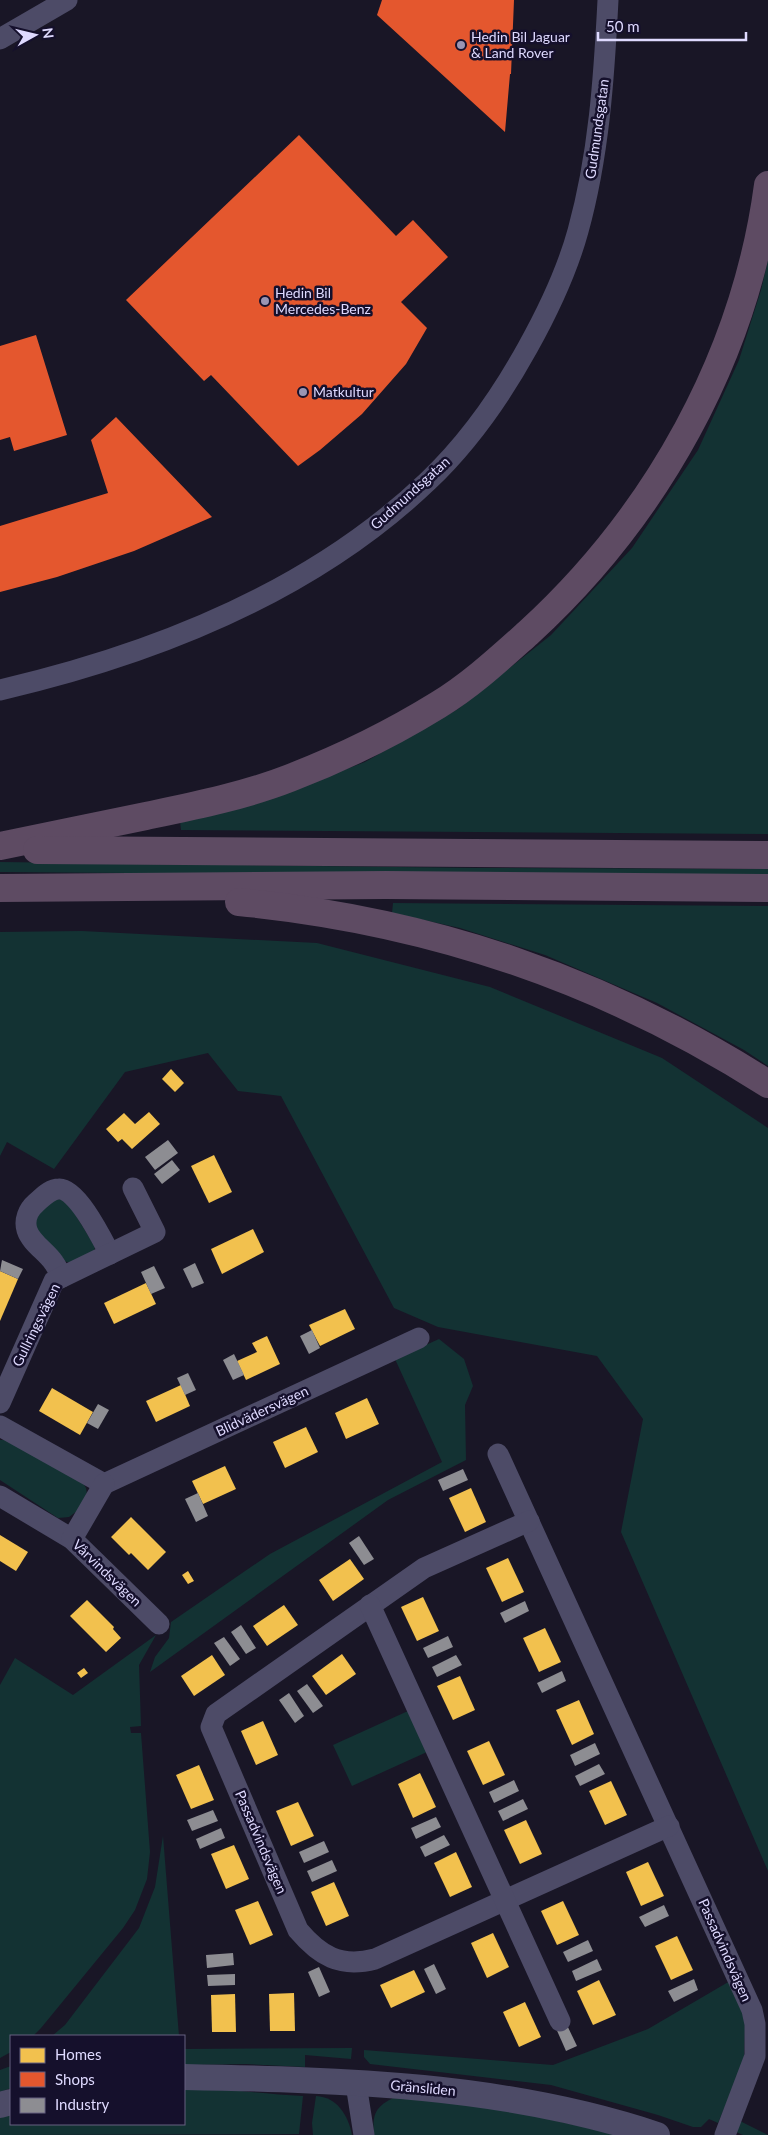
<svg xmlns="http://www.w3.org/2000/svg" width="768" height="2135" font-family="Lato,sans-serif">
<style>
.green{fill:#133233}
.homes{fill:#f2c14e}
.shops{fill:#e4572e}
.industry{fill:#8d8d92}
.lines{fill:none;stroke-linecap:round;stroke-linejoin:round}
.minor{stroke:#4d4b67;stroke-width:21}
.tertiary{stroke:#4d4b67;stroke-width:26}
.motorway{stroke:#5e4b63;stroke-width:28}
.poi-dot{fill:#9a95b3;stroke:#15102c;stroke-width:2}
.labels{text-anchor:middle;stroke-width:5;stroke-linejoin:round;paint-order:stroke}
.poi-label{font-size:14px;fill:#dfdaff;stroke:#15102c;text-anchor:start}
.street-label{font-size:14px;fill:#dfdaff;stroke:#15102c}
</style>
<rect width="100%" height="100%" fill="#191626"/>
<g class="green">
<path d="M768 260V834L181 830 180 821 272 797 365 762 458 709 551 635 632 548 698 450 739 360 761 290Z"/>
<path d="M0 862 479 868 768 869V878L0 872Z"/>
<path d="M393 903 768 906V1066L744 1050 657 1003 545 955 460 928 392 913Z"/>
<path d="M82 931 317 943 490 987 662 1058 768 1128V1871L621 1532 643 1419 597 1356 438 1327 394 1308 281 1096 238 1091 208 1053 125 1072 54 1169 7 1142 0 1156V932Z"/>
<path d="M66 1199 95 1247 94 1251 71 1263 60 1260 38 1238 34 1217 47 1200Z"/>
<path d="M439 1339 464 1359 473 1386 465 1405 466 1460 388 1500 150 1672 155 1657 169 1638 171 1622 270 1554 442 1462 395 1359Z"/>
<path d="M0 1440H11L80 1478 86 1488 87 1495 77 1511 69 1517 58 1518 0 1480Z"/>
<path d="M156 1635 139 1665 141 1726 130 1727 131 1733H141L150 1852 147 1879 135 1910 123 1928 41 2028 33 2036H11V2052L0 2058V1685L15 1658 73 1695Z"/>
<path d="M408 1711 427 1752 352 1786 333 1745Z"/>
<path d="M163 1836 179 2036H52L65 2025 139 1928 155 1887Z"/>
<path d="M730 1981 741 2007 745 2025 744 2061 718 2123 709 2119 701 2127H693L658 2115 551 2085 370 2064 364 2057V2050L553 2065 648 2029Z"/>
<path d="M352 2048 351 2059 305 2055V2067L246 2064 184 2065V2049Z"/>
<path d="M11 2066V2088L0 2092V2070Z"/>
<path d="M184 2088C224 2088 263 2094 303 2096L299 2134 0 2135V2113L11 2110V2124H184Z"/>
<path d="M316 2096C337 2097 348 2115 352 2135H313L312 2123Z"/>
<path d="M393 2098 462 2100 621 2135H374C372 2115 375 2107 393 2098Z"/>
<path d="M740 2121 768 2135H743L736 2132Z"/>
</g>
<g class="homes">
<path d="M171 1069 184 1083 175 1092 162 1079Z"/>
<path d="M149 1112 160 1124 132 1149 122 1139 118 1142 106 1129 124 1113 135 1124Z"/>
<path d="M214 1155 232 1192 209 1203 191 1166Z"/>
<path d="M253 1229 264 1252 222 1274 211 1249Z"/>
<path d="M0 1271 18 1279 0 1321Z"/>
<path d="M146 1283 156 1304 114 1324 104 1303Z"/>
<path d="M345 1309 355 1329 320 1346 309 1325Z"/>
<path d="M267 1336 280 1364 246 1380 237 1361 257 1352 252 1343Z"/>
<path d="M181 1385 190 1406 156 1422 146 1401Z"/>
<path d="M52 1388 93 1412 80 1435 39 1411Z"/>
<path d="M367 1398 379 1424 346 1439 335 1413Z"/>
<path d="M306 1427 318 1452 285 1468 273 1442Z"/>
<path d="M225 1466 236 1489 203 1504 192 1481Z"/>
<path d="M471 1488 486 1522 465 1532 449 1498Z"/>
<path d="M131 1517 166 1552 148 1570 131 1553 129 1555 111 1537Z"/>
<path d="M0 1535 28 1552 16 1571 0 1561Z"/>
<path d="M508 1558 524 1592 502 1602 486 1568Z"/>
<path d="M350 1559 364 1579 333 1601 319 1580Z"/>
<path d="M188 1571 194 1581 188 1584 182 1575Z"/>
<path d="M423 1597 439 1631 417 1641 401 1607Z"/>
<path d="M87 1600 114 1627 113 1629 121 1638 106 1652 70 1616Z"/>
<path d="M284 1605 298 1625 267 1646 253 1626Z"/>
<path d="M545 1628 561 1662 539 1672 523 1638Z"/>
<path d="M342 1654 356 1674 326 1695 312 1676Z"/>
<path d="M212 1655 225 1675 194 1696 181 1676Z"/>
<path d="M84 1668 88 1673 81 1678 77 1673Z"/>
<path d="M460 1676 475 1710 453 1720 437 1686Z"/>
<path d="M579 1700 594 1734 572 1745 556 1710Z"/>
<path d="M263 1721 278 1755 256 1765 241 1731Z"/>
<path d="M489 1741 505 1775 483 1785 467 1751Z"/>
<path d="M199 1765 214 1800 191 1809 176 1775Z"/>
<path d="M420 1773 436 1807 413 1818 398 1784Z"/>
<path d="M611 1781 627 1815 605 1825 589 1791Z"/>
<path d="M298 1802 314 1836 291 1846 276 1811Z"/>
<path d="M526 1820 542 1854 520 1864 504 1830Z"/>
<path d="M234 1845 249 1879 226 1889 211 1854Z"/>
<path d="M456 1852 472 1887 450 1897 434 1863Z"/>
<path d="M648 1862 664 1896 641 1906 626 1872Z"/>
<path d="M334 1882 349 1916 326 1926 311 1892Z"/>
<path d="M258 1901 273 1935 250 1945 235 1910Z"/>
<path d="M563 1901 579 1935 557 1945 541 1911Z"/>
<path d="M493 1933 509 1967 487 1978 471 1943Z"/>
<path d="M677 1936 693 1970 671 1980 655 1946Z"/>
<path d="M414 1970 425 1992 391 2008 380 1985Z"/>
<path d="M599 1980 616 2015 593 2025 577 1991Z"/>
<path d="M294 1993 295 2031H270L269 1994Z"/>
<path d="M235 1994 236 2032H212L211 1995Z"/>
<path d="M525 2002 541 2037 519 2047 503 2012Z"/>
</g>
<g class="shops">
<path d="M382 0H514L511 74H510L505 132 377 15Z"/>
<path d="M299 135 396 236 413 220 448 257 401 302 427 328 406 364 362 414 320 450 298 466 211 375 204 381 126 300Z"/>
<path d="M36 335 67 435 14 451 10 437 0 440V346Z"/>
<path d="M116 417 212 517 134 551 57 577 0 592V526L108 493 91 440Z"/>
</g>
<g class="industry">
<path d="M168 1140 178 1153 155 1170 145 1157Z"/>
<path d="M172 1160 180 1170 162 1184 154 1174Z"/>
<path d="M2 1260 23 1269 18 1279 0 1271Z"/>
<path d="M195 1263 204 1283 192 1288 183 1269Z"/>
<path d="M154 1266 165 1288 151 1294 141 1272Z"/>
<path d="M312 1330 320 1348 309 1354 300 1336Z"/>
<path d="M234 1354 244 1375 233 1380 223 1360Z"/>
<path d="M188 1373 196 1390 185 1395 177 1378Z"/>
<path d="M98 1404 109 1410 98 1429 87 1423Z"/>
<path d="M463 1469 468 1480 443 1491 438 1480Z"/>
<path d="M198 1493 208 1516 196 1522 185 1499Z"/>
<path d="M359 1536 374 1559 364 1565 349 1543Z"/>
<path d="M525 1601 529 1611 505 1623 500 1613Z"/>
<path d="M241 1625 256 1648 246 1654 231 1632Z"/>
<path d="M448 1636 453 1647 428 1658 423 1648Z"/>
<path d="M224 1637 240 1659 230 1666 214 1643Z"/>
<path d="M456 1655 462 1665 437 1677 432 1667Z"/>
<path d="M562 1671 566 1681 542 1693 537 1683Z"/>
<path d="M307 1684 323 1706 313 1713 297 1691Z"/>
<path d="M289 1693 304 1716 295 1723 279 1700Z"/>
<path d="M595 1743 600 1754 575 1766 570 1755Z"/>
<path d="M599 1764 605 1774 580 1786 575 1776Z"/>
<path d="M514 1780 519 1791 494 1803 489 1792Z"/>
<path d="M523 1799 528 1809 503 1821 498 1811Z"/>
<path d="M213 1810 218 1821 192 1831 187 1820Z"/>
<path d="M436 1817 441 1827 416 1839 411 1828Z"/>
<path d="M221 1828 225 1838 200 1849 196 1839Z"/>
<path d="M444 1835 450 1845 425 1857 420 1847Z"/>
<path d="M324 1841 329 1852 304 1863 299 1852Z"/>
<path d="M332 1860 337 1871 312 1882 307 1871Z"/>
<path d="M664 1905 669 1916 645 1927 639 1917Z"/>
<path d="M588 1940 593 1951 568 1962 563 1952Z"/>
<path d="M233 1953 234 1965 207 1968 206 1955Z"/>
<path d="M597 1959 602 1970 576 1981 572 1971Z"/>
<path d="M434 1964 446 1989 436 1994 424 1969Z"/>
<path d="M319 1967 330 1992 319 1997 308 1972Z"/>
<path d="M235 1974V1985L208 1986 207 1975Z"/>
<path d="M694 1979 698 1990 674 2002 668 1991Z"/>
<path d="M565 2021 577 2046 566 2051 555 2026Z"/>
</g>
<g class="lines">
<g class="minor">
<path d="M0 39 67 0"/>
<path d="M0 690C155 654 312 592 428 481 469 442 501 396 528 347 548 311 567 271 578 231 599 155 604 78 608 0"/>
<path d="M62 1277C59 1272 57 1267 54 1263 47 1252 31 1243 27 1230 24 1220 28 1210 36 1203 43 1197 50 1189 59 1189 77 1188 102 1239 110 1254"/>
<path d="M0 1403 54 1281 155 1232 133 1188"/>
<path d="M0 1426 104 1484"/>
<path d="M498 1454 752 2010 755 2024V2056L725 2135"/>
<path d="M104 1484 419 1338"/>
<path d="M0 1496 72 1539 159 1624"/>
<path d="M529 1521 424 1568 216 1714 211 1727 298 1930C320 1956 340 1968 375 1959L669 1826"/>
<path d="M72 1539 104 1484"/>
<path d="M370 1605 560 2021"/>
<path d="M356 2084 364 2135"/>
</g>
<g class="tertiary">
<path d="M184 2077C343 2080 505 2084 657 2135"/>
<path d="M0 2105 11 2102"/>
</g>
<g class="motorway">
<path d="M0 846C49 836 97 826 146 816 194 806 244 796 290 778 342 758 391 734 438 705 471 685 500 658 528 633 656 516 745 357 768 185"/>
<path d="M37 850 768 855"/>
<path d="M0 888 386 885 768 888"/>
<path d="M239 902C432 921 605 980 768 1084"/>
</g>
</g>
<g class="poi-dot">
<circle cx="461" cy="45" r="5"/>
<circle cx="265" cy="301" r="5"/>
<circle cx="303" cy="392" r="5"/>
</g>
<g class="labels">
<g class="poi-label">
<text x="471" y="42">Hedin Bil Jaguar<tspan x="471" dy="16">&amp; Land Rover</tspan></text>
<text x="275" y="298">Hedin Bil<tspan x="275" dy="16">Mercedes-Benz</tspan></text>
<text x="313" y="397">Matkultur</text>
</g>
<g class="street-label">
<text transform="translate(597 129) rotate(-82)" y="5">Gudmundsgatan</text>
<text transform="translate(410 493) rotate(-42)" y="5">Gudmundsgatan</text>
<text transform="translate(36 1325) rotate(-64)" y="5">Gullringsvägen</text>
<text transform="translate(262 1411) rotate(-25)" y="5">Blidvädersvägen</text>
<text transform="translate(107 1573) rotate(44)" y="5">Vårvindsvägen</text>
<text transform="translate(261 1842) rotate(67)" y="5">Passadvindsvägen</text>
<text transform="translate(725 1950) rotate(66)" y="5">Passadvindsvägen</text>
<text transform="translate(423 2088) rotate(5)" y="5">Gränsliden</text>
</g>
</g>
<rect x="10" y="2035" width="175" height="90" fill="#15102c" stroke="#666180"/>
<rect x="20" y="2048" width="25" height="15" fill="#f2c14e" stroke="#666180"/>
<text x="55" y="2060" font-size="15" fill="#dfdaff">Homes</text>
<rect x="20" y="2072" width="25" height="15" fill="#e4572e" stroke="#666180"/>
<text x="55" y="2085" font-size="15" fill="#dfdaff">Shops</text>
<rect x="20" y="2098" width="25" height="15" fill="#8d8d92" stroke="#666180"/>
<text x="55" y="2110" font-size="15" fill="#dfdaff">Industry</text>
<g transform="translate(35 35) rotate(82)" stroke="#15102c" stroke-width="4" paint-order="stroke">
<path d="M0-4L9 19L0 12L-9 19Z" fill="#dfdaff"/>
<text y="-8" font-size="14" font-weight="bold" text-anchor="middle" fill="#dfdaff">N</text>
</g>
<path d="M598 32v8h148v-8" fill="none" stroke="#dfdaff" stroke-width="2.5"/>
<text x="606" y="32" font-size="15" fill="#dfdaff" stroke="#15102c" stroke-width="4" paint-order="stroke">50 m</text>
</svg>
